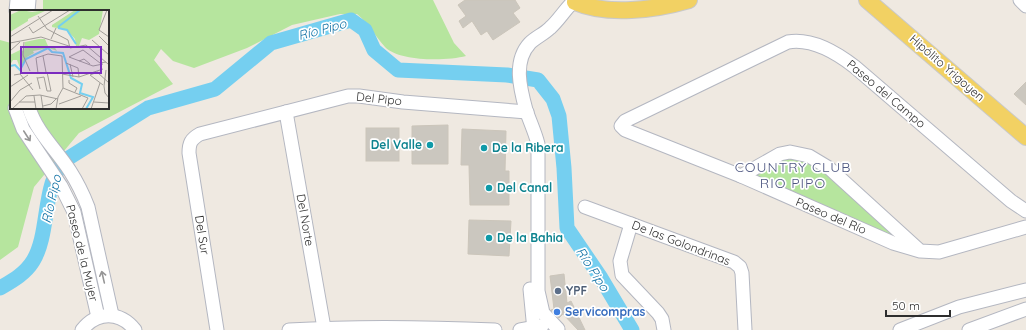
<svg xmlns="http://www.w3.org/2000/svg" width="1026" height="330" font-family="Quicksand,sans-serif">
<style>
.green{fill:#b6e59e}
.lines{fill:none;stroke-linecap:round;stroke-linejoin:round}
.river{stroke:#75cff0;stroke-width:15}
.building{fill:#cbc7bf;stroke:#cbc5ba}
.minor-casing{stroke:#b4b7c1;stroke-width:15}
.major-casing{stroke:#c9c9c9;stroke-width:18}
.minor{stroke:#fff;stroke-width:13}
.major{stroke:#f2d163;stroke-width:16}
.oneway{stroke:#969696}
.culture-dot{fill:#0f9aa8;stroke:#fff;stroke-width:1.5}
.service-dot{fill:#5c6f8a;stroke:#fff;stroke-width:1.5}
.shop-dot{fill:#3f7fe0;stroke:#fff;stroke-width:1.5}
.labels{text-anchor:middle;stroke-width:3.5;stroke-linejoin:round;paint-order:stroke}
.street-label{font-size:12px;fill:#2e2e2e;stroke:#fff}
.culture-label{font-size:12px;font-weight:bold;fill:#0d838f;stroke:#fff;text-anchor:start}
.service-label{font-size:12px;font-weight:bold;fill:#4e5e75;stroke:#fff;text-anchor:start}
.shop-label{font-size:12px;font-weight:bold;fill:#366cbe;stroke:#fff;text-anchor:start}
.water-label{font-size:13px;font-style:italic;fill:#0d6fa3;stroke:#fff}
.quarter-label{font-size:14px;letter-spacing:1px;fill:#4d5680;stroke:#fff}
.inset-river{fill:none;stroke:#75cff0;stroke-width:2}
.inset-road{fill:none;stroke:#a29e99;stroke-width:1}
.view{fill:#7b2cbf;fill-opacity:0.15;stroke:#7b2cbf;stroke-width:2}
.inset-edge{fill:none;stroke:#2e2e2e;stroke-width:2}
</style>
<rect width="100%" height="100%" fill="#efe9e1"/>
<g class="green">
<path d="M43 0H433L454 43 466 56C447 61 400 62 385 47 375 36 369 24 357 14H340L292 25 247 48 194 68 173 61 161 49 154 60 173 84 79 133 34 187 18 247 0 260V40L11 43V108H108V11H43Z"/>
<path d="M784 158H803L813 162 905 242 753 176Z"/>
</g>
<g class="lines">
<path class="river" d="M0 288C12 281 25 274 33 261 51 232 41 180 67 159L148 108 215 89 271 43 351 20 365 30 374 50 398 70 507 75 538 80 553 99 559 116 564 168 567 228 601 278 632 330"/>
</g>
<g class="building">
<path d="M465 0H515L520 8 513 13 520 22 493 40 487 31 481 35 472 21 463 28 459 21 466 16 458 5Z"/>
<path d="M1026 82V105L1014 94Z"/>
<path d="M448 125V164H412V126Z"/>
<rect x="366" y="128" width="33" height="33"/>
<path d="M462 129 506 131 505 171H509V205H470L469 165H461Z"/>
<path d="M469 220 511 221 509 256 468 254Z"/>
<path d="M564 274 567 303 571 301 585 330H578L563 314 559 318 551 310 554 309 550 276Z"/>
</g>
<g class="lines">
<defs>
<g id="minor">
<path d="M1020 0 1026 6"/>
<path d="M16 11 17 0"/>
<path d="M28 11 29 0"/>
<path d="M15 108 23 129 61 186 74 212 98 317"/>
<path d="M29 108C37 133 56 149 70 171 77 182 83 194 88 207L112 315"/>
<path d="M286 112 324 328"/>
<path d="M741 176 780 154 790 152 809 156 829 168 918 249"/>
<path d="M585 207 734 262 740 267 742 273 745 330"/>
<path d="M1026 211 1011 201 855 67C837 53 811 38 788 42L625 121 621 126 625 130 741 176 893 243 920 251 939 252 1026 227"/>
<path d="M631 224 620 261 622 275 658 313 662 319 664 330"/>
<path d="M530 289 534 330"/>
<path d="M558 329 543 313 538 291V144C535 132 530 122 526 110 520 88 513 61 530 43 536 37 544 34 550 28 558 21 564 11 572 3"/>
<path d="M82 330C97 311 120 311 135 330"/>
<path d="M217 330 189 153C189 143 191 139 200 134L348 96H359L403 102 527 112"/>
<path d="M289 330C358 326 426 327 495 330"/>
<path d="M520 330 542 326"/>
<path d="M900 330 959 307 1026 290"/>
<path d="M969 330 1026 309"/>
</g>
<g id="major">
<path d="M867 0 1026 137"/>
<path d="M575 2C607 16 655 10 689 0"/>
</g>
</defs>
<use href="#minor" class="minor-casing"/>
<use href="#major" class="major-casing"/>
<use href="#minor" class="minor"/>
<use href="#major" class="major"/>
</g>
<defs><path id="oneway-shaft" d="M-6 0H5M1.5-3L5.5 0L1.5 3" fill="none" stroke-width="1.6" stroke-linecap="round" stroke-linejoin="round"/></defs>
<g class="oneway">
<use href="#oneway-shaft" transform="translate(27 136) rotate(57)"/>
<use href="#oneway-shaft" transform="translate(103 277) rotate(-103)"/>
</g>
<g class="culture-dot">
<circle cx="430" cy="145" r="4"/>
<circle cx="484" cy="148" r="4"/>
<circle cx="489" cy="188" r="4"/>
<circle cx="489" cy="238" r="4"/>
</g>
<circle class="service-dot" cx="558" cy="291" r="4"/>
<circle class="shop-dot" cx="557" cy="312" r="4"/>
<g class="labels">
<g class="street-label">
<text transform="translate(947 68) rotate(41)" y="4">Hipólito Yrigoyen</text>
<text transform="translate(886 94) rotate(40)" y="4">Paseo del Campo</text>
<text transform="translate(379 99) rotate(6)" y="4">Del Pipo</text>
<text transform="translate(831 216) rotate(23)" y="4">Paseo del Río</text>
<text transform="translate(305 220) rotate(80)" y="4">Del Norte</text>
<text transform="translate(202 235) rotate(81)" y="4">Del Sur</text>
<text transform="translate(681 243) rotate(21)" y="4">De las Golondrinas</text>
<text transform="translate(82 253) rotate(76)" y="4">Paseo de la Mujer</text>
</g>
<g class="culture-label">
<text x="422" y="149" text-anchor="end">Del Valle</text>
<text x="492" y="152">De la Ribera</text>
<text x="497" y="192">Del Canal</text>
<text x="497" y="242">De la Bahia</text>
</g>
<g class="service-label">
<text x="566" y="295">YPF</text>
</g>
<g class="shop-label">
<text x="565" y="316">Servicompras</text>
</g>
<g class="water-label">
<text transform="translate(322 29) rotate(-15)" y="5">Río Pipo</text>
<text transform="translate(51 199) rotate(-77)" y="5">Río Pipo</text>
<text transform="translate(593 269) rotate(57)" y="5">Río Pipo</text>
</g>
<g class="quarter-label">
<text x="793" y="172">COUNTRY CLUB<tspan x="793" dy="16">RIO PIPO</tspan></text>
</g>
</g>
<g transform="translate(10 10)">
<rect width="99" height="99" fill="#efe9e1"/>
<path d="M11 0 22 2 37 0 18 9V11L0 22V5ZM65 0H93L89 24 79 30 72 28 69 36H66L65 29 57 20 42 17V15ZM29 29H35L38 36H44L47 41 39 38 23 41 24 43 17 47 10 58 7 50H3L0 55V45L10 40 14 41 15 32Z" fill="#b6e59e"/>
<path class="inset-river" d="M48 17 70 0M48 18 57 20 66 34M0 56 5 55 10 60 16 49 38 38 42 42 53 43 61 68 72 74 70 83 83 87 76 99"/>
<path class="inset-road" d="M97 0 89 20 99 27M28 6 37 19 58 30 60 38M19 17 23 23 60 0M89 26 99 36M0 27 43 0M41 29 46 18M82 30 99 45M14 32 13 45 20 61M0 33 31 27 62 37M60 38 76 35 98 54M0 41 10 32M33 46 36 62M59 47 73 40 90 53 96 52M59 47 83 56 93 54M69 51 74 49 80 54M56 53 68 58 69 67M60 54 63 67M96 60 94 76 95 83 99 88M87 62 99 73M88 62 80 65 93 75M22 63H54M28 63 26 48 38 44 52 46M52 64 69 67 93 59M4 65 10 64 23 80M27 67 30 79M28 68 34 67 37 81H41L37 62M59 70V73L67 78 65 82M0 77 18 65M53 78 78 88 72 99M31 85 33 99M24 86 26 99M0 92 10 80 22 73M9 92H25M84 92 99 93M49 94 71 86M33 96 41 94 47 88M2 99 16 86 30 85 48 89M46 99 48 87 53 78 52 46M81 99 90 73"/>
<path class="view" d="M11 37H91V63H11Z"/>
<rect width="99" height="99" class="inset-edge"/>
</g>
<path d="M886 310v6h64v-6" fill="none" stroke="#2e2e2e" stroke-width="2"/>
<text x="892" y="310" font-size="12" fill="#2e2e2e" stroke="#ffffff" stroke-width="3" paint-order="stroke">50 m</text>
</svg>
